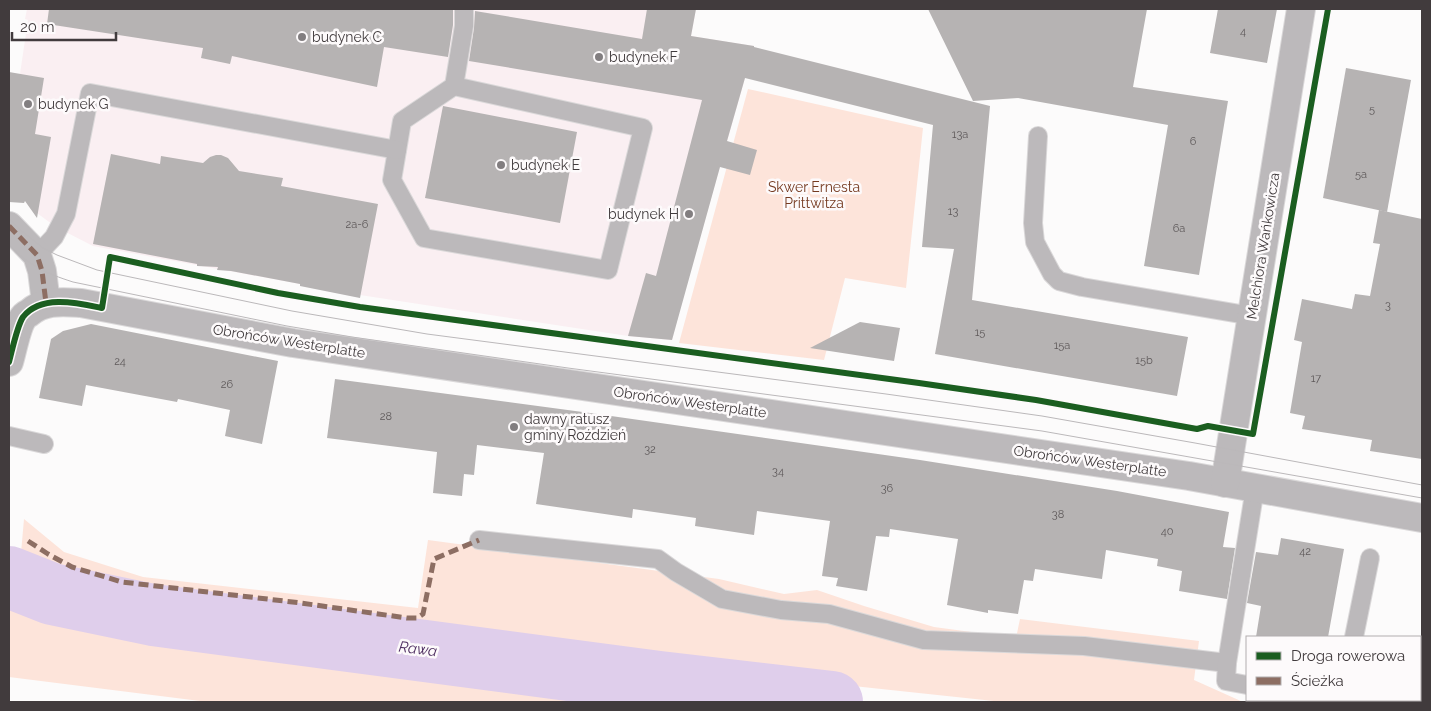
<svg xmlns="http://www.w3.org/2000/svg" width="1431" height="711" font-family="Raleway,sans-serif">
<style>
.built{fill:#faeff2}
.green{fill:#fde4da}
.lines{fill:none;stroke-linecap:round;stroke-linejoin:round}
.river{stroke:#dfceeb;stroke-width:62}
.building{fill:#b6b3b3}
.lane-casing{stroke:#dad8d9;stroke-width:20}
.street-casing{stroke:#dad8d9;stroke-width:30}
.lane{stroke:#bcb9bb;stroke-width:18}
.street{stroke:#bcb9bb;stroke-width:28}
.tram{stroke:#bbb8ba;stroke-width:1}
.quiet{stroke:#8d6e63;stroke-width:5;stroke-dasharray:10 5;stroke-linecap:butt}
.cycleway-casing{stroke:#fdfafb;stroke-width:9}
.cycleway{stroke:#1b5e20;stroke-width:6}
.poi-dot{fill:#827e80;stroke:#fdfafb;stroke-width:2}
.labels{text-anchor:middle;stroke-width:5;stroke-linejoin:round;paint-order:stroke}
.number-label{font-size:11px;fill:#5e595a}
.poi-label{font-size:14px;fill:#413b3d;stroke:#fdfafb;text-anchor:start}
.park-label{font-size:14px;fill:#753a20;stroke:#fdfafb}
.street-label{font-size:14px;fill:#413b3d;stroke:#fdfafb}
.water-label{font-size:15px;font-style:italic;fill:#4c2c5f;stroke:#fdfafb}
</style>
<rect width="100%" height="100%" fill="#fcfbfb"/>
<path class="built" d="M27 9H696L691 36 754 46 682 301 672 340 628 336 360 295 93 246 56 227 30 208 9 179V142L10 141 28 20 25 19Z"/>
<g class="green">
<path d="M748 89 923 128 906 288 845 278 824 360 679 343Z"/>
<path d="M24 519 64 552 143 577 418 608 428 540 719 579 784 594 817 590 864 606 934 627 1016 638 1020 619 1199 641 1194 680 1243 702H1003L704 670 148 595 86 582 21 553Z"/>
<path d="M9 604 69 626 235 651 639 702H208L9 677Z"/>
</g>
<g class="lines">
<path class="river" d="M9 577 52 594 153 615 659 682 832 702"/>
</g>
<g class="building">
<path d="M49 9H453V25L448 57 384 47 377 87 232 56 230 64 201 58 203 48 47 24Z"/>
<path d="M647 9H696L691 36 754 46V47L990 106 972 300 1188 337 1177 396 935 354 954 249 922 247 933 125 745 78 727 141 757 150 750 175 720 167 672 340 628 336 646 273 656 276 702 100 469 61 474 28 475 11 642 39Z"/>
<path d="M928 9H1147L1133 87 1228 101 1199 275 1144 266 1168 125 1018 98 973 101Z"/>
<path d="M1218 9H1277L1267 63 1210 53Z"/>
<path d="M1346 68 1411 80 1387 212 1323 198Z"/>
<path d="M9 72 44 78 35 134 51 137 37 218 25 201 24 203 9 202Z"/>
<path d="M443 106 577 132 560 223 425 198Z"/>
<path d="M111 154 160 164 161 156 203 163 210 157 216 155H221L228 158 239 171 283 178 281 186 378 204 360 298 300 286V284L231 271 217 270 218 267 197 266V264L93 244Z"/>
<path d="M1379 210 1422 219V459L1370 451 1372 440 1302 429 1305 416 1290 413 1302 342 1294 340 1302 299 1352 309 1355 294 1370 296 1380 244 1373 243Z"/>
<path d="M860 322 900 328 894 361 810 348Z"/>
<path d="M91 324 278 361 262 444 225 436 230 410 178 399 177 402 86 385 82 406 39 398 51 339 63 331Z"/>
<path d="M335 379 590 413 920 460 1117 491 1229 512 1223 547 1235 548 1227 599 1179 591 1182 571 1157 566 1158 559 1106 550 1102 579 1035 569 1033 581 1024 580 1018 614 988 610V613L947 605 958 539 890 529 889 537 876 536 867 591 836 586 838 578 822 576 830 521 757 511 754 535 695 526 696 518 633 509 632 518 536 504 544 453 477 445 474 475 464 474 462 496 433 493 437 452 327 438Z"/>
<path d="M1281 538 1344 549 1328 637H1256L1261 606 1247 603 1256 552 1278 555Z"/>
</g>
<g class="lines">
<defs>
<g id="lane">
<path d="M454 86 643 128 608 270 424 238 392 180 402 121 454 86 464 26V9"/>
<path d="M1038 136 1033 223 1035 242 1052 274 1059 281 1082 287 1252 316"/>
<path d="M37 255 54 237 66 214 90 93 397 150"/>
<path d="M9 436 44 444"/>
<path d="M479 540 658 559 676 572 722 599 781 610 829 614 924 640 1084 646 1227 663"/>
<path d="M1354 637 1370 558"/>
<path d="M1247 685 1226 681 1227 663 1255 488"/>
<path d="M1321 700 1334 702"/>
</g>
<g id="street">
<path d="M9 226 37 255 42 271 46 303"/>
<path d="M9 362C12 352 17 326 23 318 24 316 27 314 29 313 44 300 62 302 81 303L293 343 1189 476 1422 518"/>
<path d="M1225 483 1301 9"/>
</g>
</defs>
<use href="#lane" class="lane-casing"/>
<use href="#street" class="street-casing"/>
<use href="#lane" class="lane"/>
<use href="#street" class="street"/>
<g class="tram">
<path d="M9 219 23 232 43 248 57 255 97 270 292 311 427 334 886 394 1042 416 1195 443 1422 485"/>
<path d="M9 245C30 266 45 273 73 282L287 326 352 337 568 368 1042 431 1422 498"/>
</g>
<g class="quiet">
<path d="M9 226 37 255 42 271 46 303"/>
<path d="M28 541 48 554 72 567 122 582 301 603 407 618H417L423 614 434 559 479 540"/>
</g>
<defs>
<path id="cycleway" d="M9 362C12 351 17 326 23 317 41 294 78 303 102 308L110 257 278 293 360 307 919 383 1036 400 1197 429 1208 426 1253 434 1328 9"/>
</defs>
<use href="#cycleway" class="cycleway-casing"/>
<use href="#cycleway" class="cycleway"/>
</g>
<g class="poi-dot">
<circle cx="302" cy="37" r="5"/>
<circle cx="599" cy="57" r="5"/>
<circle cx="28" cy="104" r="5"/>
<circle cx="501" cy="165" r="5"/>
<circle cx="689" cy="214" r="5"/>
<circle cx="514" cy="427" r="5"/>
</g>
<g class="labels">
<g class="number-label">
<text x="1243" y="35">4</text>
<text x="1372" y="113">5</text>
<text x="960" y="138">13a</text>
<text x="1193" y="145">6</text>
<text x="1361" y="178">5a</text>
<text x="953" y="215">13</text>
<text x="357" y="228">2a-6</text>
<text x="1179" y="232">6a</text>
<text x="1388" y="309">3</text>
<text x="980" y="336">15</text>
<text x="1062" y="349">15a</text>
<text x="1144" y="364">15b</text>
<text x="120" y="365">24</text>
<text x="1316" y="382">17</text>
<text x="227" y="388">26</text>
<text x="386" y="420">28</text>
<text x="650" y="453">32</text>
<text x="778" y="475">34</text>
<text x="887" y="492">36</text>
<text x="1058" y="518">38</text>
<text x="1167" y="535">40</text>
<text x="1305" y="555">42</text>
</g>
<g class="poi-label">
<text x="312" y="42">budynek C</text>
<text x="609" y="62">budynek F</text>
<text x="38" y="109">budynek G</text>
<text x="511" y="170">budynek E</text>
<text x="679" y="219" text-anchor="end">budynek H</text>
<text x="524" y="424">dawny ratusz<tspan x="524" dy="16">gminy Roździeń</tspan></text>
</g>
<g class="park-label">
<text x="814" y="192">Skwer Ernesta<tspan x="814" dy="16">Prittwitza</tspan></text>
</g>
<g class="street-label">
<text transform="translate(1263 246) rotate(-81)" y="5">Melchiora Wańkowicza</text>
<text transform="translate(289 341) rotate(9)" y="5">Obrońców Westerplatte</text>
<text transform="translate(690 402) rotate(8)" y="5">Obrońców Westerplatte</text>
<text transform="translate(1090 461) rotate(8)" y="5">Obrońców Westerplatte</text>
</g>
<g class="water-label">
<text transform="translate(418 649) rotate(7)" y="5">Rawa</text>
</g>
</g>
<rect width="1431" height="711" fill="none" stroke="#413b3d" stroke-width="20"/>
<rect x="1246" y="636" width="175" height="65" fill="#fdfafb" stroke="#b2aeaf"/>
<rect x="1256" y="652" width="25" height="8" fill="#1b5e20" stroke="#b2aeaf"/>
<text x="1291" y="661" font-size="15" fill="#413b3d">Droga rowerowa</text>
<rect x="1256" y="677" width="25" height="8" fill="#8d6e63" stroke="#b2aeaf"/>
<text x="1291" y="686" font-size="15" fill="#413b3d">Ścieżka</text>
<path d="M12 32v8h104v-8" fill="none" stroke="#413b3d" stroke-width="2.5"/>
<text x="20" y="32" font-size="15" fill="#413b3d" stroke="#fdfafb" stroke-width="4" paint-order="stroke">20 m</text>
</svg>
